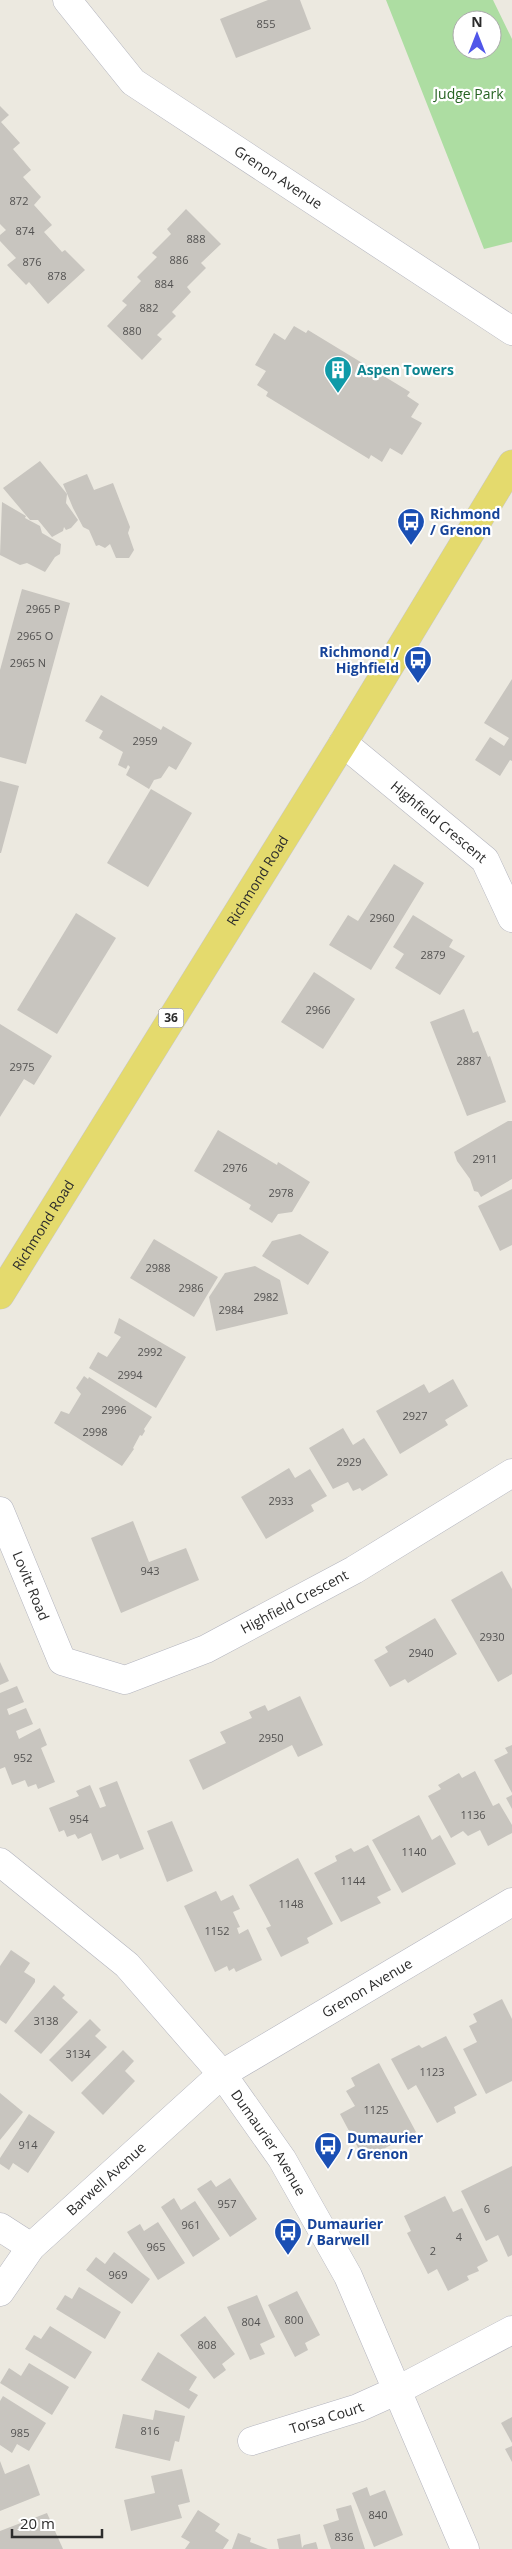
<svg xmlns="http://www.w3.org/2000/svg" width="512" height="2549" font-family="'Open Sans',sans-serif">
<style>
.green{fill:#addda2;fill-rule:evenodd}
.building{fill:#c8c5bf}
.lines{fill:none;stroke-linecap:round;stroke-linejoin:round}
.minor-casing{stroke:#b3b4be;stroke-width:29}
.major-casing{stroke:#c8c8c8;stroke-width:29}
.minor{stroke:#fff;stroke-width:28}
.major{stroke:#e4da6d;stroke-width:28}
.labels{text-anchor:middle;stroke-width:4.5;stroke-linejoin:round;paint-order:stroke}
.number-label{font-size:11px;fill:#535251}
.shield{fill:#fff;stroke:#6b6b6b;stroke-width:1}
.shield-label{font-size:12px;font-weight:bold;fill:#2c2c2c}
.park-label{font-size:14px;fill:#266322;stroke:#fff}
.street-label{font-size:14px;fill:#2c2c2c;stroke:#fff}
.culture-label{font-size:14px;font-weight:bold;fill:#0d838f;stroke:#fff;text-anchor:start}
.transit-label{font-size:14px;font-weight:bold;fill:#164399;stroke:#fff;text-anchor:start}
</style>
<rect width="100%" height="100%" fill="#ece9e0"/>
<path class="green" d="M386 0H493L512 39V242L484 249ZM462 20H492V50H462Z"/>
<g class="building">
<path d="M268 0H300L311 29 236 58 220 19Z"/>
<path d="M0 106 9 115 1 122 20 143 13 149 31 170 23 177 41 197 34 205 52 225 44 232 62 252 65 250 85 270 48 304 29 282 26 285 7 265 16 258 0 241V235L6 230 0 224Z"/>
<path d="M186 209 221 244 201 263 206 268 187 287 191 292 172 312 176 316 157 335 162 339 142 360 107 326 127 305 122 301 141 281 137 277 157 257 152 253 171 234 167 229Z"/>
<path d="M294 326 306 333 308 330 410 392 407 396 419 404 411 417 422 423 402 455 390 448 382 462 371 455 369 459 266 396 268 392 257 385 266 371 255 365 274 333 285 340Z"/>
<path d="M40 461 67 494 66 503 78 520 71 528 66 530 64 527 63 531 52 537 38 520H30L3 488Z"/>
<path d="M87 474 94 490 113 483 130 527 128 533 134 550 129 558H116L110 544 105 548 99 545 96 546 89 530 83 527 73 508 63 484Z"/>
<path d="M2 502 26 516 25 518 40 526 42 533 61 544 60 554 55 557 45 572 27 563 20 565 0 555Z"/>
<path d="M22 589 70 603 26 764 0 757V670Z"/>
<path d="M512 679V761L510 760 500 776 475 760 490 737 504 746 509 738 484 723Z"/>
<path d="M101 695 161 730 163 726 192 743 176 770 169 766 161 778 154 780 149 789 126 775 130 767 128 765 126 769 118 765 123 752 99 738 103 731 85 721Z"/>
<path d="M0 781 19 786 1 853H0Z"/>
<path d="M151 789 192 813 148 887 107 863Z"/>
<path d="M394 864 424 883 371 970 329 945 348 915 358 921Z"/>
<path d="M76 913 116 938 57 1034 17 1010Z"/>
<path d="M413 915 453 940 449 947 465 956 440 995 395 968 404 954 393 947Z"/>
<path d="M314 972 355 999 323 1049 281 1022Z"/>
<path d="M464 1009 473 1033 478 1031 488 1057 490 1056 506 1102 467 1116 430 1022Z"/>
<path d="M0 1024 52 1056 34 1085 24 1079 0 1117Z"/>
<path d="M508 1121H512V1179L481 1197 478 1192 474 1191 470 1179 457 1161 454 1152Z"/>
<path d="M218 1130 277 1165 278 1162 310 1182 292 1212 278 1214 272 1223 249 1209 251 1205 194 1171Z"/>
<path d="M512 1189V1245L500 1251 478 1206Z"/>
<path d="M300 1234 329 1252 308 1285 262 1256 272 1241Z"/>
<path d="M154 1239 218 1277 194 1317 130 1278Z"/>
<path d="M255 1266 280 1280 288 1314 216 1331 209 1297 225 1273Z"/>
<path d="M119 1318 186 1357 156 1408 89 1368 98 1352 107 1357 121 1337 114 1333Z"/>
<path d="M84 1376 88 1379 89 1377 152 1417 144 1429 145 1431 142 1436 140 1435 133 1448 134 1449 122 1466 54 1423 61 1411 69 1414 81 1394 76 1388Z"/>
<path d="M453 1379 468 1406 445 1420 448 1425 400 1454 376 1411 424 1384 429 1393Z"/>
<path d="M343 1428 353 1445 364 1438 388 1475 362 1491 360 1488 353 1491 348 1482 333 1489 309 1448Z"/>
<path d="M289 1468 295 1478 310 1469 327 1496 311 1505 314 1511 266 1539 241 1497Z"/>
<path d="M133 1521 149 1562 186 1548 199 1580 121 1613 91 1538Z"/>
<path d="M502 1571 512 1589V1674L498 1682 451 1600Z"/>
<path d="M435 1618 457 1654 408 1683 405 1679 390 1687 374 1660 388 1652 385 1647Z"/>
<path d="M0 1662 9 1681 0 1685Z"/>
<path d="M17 1686 24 1702 7 1709 9 1715 26 1708 33 1724 16 1731 19 1739 40 1728 47 1745 41 1748 55 1782 38 1789 36 1784 28 1787 25 1780 12 1785 5 1767 0 1769V1693Z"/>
<path d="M300 1696 323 1745 298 1757 292 1745 203 1790 189 1760 226 1743 220 1732 252 1718 249 1712 265 1705 268 1711Z"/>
<path d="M512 1745V1793L494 1760 508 1753 505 1748Z"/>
<path d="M475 1771 493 1806 499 1803 512 1825V1833L488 1846 480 1830 468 1836 463 1831 451 1838 428 1796 441 1789 438 1785 459 1773 462 1778Z"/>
<path d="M117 1781 144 1849 120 1859 118 1854 102 1861 91 1833 78 1839 75 1834 67 1837 64 1830 59 1832 49 1808 79 1796 76 1791 90 1785 100 1808 106 1806 99 1788Z"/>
<path d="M512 1795V1809L506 1798Z"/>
<path d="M419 1815 432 1840 440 1835 456 1864 402 1893 372 1840Z"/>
<path d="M172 1821 193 1871 167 1882 147 1831Z"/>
<path d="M368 1845 391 1890 377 1897 381 1903 341 1922 314 1873 337 1861 335 1856 351 1848 354 1852Z"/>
<path d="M298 1858 333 1924 307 1938 309 1943 281 1957 266 1928 271 1926 249 1885Z"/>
<path d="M216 1891 221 1901 233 1895 240 1909 233 1912 240 1927 237 1928 239 1934 248 1929 262 1960 236 1972 234 1968 229 1971 227 1966 215 1972 184 1906Z"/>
<path d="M11 1950 30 1963 24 1972 35 1979V1982L6 2024 0 2020V1966Z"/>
<path d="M54 1985 65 1995 62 1998 78 2012 41 2054 14 2031Z"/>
<path d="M502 1999 512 2019V2081L486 2094 463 2049 477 2042 469 2026 477 2022 473 2014Z"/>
<path d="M90 2019 101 2030 95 2036 107 2047 72 2082 49 2060Z"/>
<path d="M446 2036 477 2095 454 2107 456 2113 437 2123 416 2085 408 2090 391 2059 419 2045 422 2048Z"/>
<path d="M123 2050 134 2061 125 2071 135 2081 103 2115 81 2093Z"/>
<path d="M379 2063 416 2132 364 2159 340 2114 355 2106 346 2091 355 2086 351 2078Z"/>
<path d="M0 2093 23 2112 0 2140Z"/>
<path d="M29 2114 55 2132 28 2173 13 2163 9 2170 0 2164V2158Z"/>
<path d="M512 2166V2255L508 2257 498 2235 486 2241 461 2191Z"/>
<path d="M230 2178 257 2219 230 2237 197 2189 211 2180 216 2187Z"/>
<path d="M445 2196 453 2212 462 2208 488 2261 477 2267 479 2271 467 2276 469 2280 448 2291 437 2269 428 2274 407 2233 411 2231 404 2216Z"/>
<path d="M174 2198 181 2210 195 2201 220 2239 193 2257 161 2207Z"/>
<path d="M158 2222 185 2263 158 2280 127 2232 140 2224 144 2231Z"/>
<path d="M114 2252 150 2279 132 2304 86 2270 96 2257 105 2264Z"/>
<path d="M79 2287 121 2312 105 2339 56 2309 65 2295 72 2299Z"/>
<path d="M297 2291 320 2335 305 2343 308 2350 295 2357 268 2305Z"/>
<path d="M257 2295 275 2337 260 2344 265 2354 250 2360 227 2307Z"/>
<path d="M205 2316 235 2354 222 2364 226 2370 214 2379 180 2335Z"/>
<path d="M50 2326 92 2352 75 2379 25 2349 34 2335 41 2339Z"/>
<path d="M158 2352 197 2377 189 2390 198 2395 189 2409 141 2380Z"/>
<path d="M29 2363 69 2387 52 2415 0 2383 9 2368 21 2376Z"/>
<path d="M3 2396 46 2423 29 2451 17 2444 12 2453 0 2445V2401Z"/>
<path d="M155 2410 185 2416 179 2442 175 2441 170 2461 115 2448 123 2414 153 2420Z"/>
<path d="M512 2417V2443L501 2423Z"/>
<path d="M512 2446V2462L505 2449Z"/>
<path d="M0 2461 5 2474 29 2464 40 2495 0 2511Z"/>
<path d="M182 2469 190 2502 178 2505 182 2518 131 2531 124 2500 155 2493 151 2476Z"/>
<path d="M367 2487 370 2496 385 2490 403 2535 374 2547 352 2493Z"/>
<path d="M351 2505 365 2549H331L323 2525 339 2520 336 2509Z"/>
<path d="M198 2510 220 2524 215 2531 229 2540 223 2549H185L190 2542 181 2537Z"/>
<path d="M47 2513 63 2549H0V2531Z"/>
<path d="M238 2533 251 2538 250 2542 268 2549H232Z"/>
<path d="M300 2534 302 2548 304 2545 316 2542 318 2549H279L277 2539Z"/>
</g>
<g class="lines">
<defs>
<g id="minor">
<path id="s1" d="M67 0 133 82 512 331"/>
<path id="s2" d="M343 743 485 860 512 918"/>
<path id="s3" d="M0 1511 62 1661 125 1680 206 1649 354 1570 512 1473"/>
<path id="s4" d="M0 1862 127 1965 222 2074 282 2159 348 2276 465 2549"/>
<path d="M0 2227 31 2247"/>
<path id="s5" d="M0 2292 31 2247 222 2074 512 1902"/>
<path id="s6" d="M252 2441 358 2408 398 2390 512 2330"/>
</g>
<g id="major">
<path id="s7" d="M0 1295 343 743 512 464"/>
</g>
</defs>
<use href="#minor" class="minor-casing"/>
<use href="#major" class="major-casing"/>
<use href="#minor" class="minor"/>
<use href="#major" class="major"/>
</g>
<defs>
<symbol id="building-pin" viewBox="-11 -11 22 30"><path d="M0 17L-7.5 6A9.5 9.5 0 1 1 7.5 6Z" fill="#0f9aa8" stroke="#fff"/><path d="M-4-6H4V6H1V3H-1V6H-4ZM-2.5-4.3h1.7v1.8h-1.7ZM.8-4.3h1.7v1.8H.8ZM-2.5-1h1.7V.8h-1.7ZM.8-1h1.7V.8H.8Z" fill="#fff"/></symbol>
<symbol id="bus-pin" viewBox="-11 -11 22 30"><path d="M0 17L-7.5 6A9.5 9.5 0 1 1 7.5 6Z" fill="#1a4fb4" stroke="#fff"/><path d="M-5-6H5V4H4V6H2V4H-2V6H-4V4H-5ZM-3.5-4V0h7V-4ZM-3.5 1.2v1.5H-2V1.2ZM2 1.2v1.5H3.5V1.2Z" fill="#fff"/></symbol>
</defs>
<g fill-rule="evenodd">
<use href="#building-pin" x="322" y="354" width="32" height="43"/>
<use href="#bus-pin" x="395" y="506" width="32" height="43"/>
<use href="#bus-pin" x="402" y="644" width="32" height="43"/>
<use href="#bus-pin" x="312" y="2130" width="32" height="43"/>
<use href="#bus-pin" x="272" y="2216" width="32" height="43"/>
</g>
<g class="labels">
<g class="number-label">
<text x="266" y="28">855</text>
<text x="19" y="205">872</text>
<text x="25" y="235">874</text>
<text x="196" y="243">888</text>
<text x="179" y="264">886</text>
<text x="32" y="266">876</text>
<text x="57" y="280">878</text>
<text x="164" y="288">884</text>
<text x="149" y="312">882</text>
<text x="132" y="335">880</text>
<text x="43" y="613">2965 P</text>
<text x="35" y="640">2965 O</text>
<text x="28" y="667">2965 N</text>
<text x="145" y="745">2959</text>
<text x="382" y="922">2960</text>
<text x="433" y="959">2879</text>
<text x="318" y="1014">2966</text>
<text x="469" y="1065">2887</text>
<text x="22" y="1071">2975</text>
<text x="485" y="1163">2911</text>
<text x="235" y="1172">2976</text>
<text x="281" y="1197">2978</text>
<text x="158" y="1272">2988</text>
<text x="191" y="1292">2986</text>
<text x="266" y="1301">2982</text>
<text x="231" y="1314">2984</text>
<text x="150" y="1356">2992</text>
<text x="130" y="1379">2994</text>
<text x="114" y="1414">2996</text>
<text x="415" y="1420">2927</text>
<text x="95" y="1436">2998</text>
<text x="349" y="1466">2929</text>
<text x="281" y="1505">2933</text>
<text x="150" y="1575">943</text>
<text x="492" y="1641">2930</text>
<text x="421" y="1657">2940</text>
<text x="271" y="1742">2950</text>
<text x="23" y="1762">952</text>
<text x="473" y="1819">1136</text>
<text x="79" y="1823">954</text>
<text x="414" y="1856">1140</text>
<text x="353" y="1885">1144</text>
<text x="291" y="1908">1148</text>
<text x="217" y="1935">1152</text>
<text x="46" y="2025">3138</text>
<text x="78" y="2058">3134</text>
<text x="432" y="2076">1123</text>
<text x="376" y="2114">1125</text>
<text x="28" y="2149">914</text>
<text x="227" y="2208">957</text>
<text x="487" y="2213">6</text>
<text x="191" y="2229">961</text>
<text x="459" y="2241">4</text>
<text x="156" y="2251">965</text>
<text x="433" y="2255">2</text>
<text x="118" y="2279">969</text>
<text x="294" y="2324">800</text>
<text x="251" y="2326">804</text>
<text x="207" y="2349">808</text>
<text x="150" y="2435">816</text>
<text x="20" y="2437">985</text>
<text x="378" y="2519">840</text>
<text x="344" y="2541">836</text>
</g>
<rect class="shield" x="158.5" y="1008.5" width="25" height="19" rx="4"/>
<g class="shield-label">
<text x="171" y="1022">36</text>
</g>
<g class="park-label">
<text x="469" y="99">Judge Park</text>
</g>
<g class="street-label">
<text dy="5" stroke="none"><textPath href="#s1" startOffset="279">Grenon Avenue</textPath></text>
<text dy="5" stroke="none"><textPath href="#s2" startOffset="124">Highfield Crescent</textPath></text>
<text dy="5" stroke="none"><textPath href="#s7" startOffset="488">Richmond Road</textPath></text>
<text dy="5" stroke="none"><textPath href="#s7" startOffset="82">Richmond Road</textPath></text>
<text dy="5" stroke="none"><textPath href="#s3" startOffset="81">Lovitt Road</textPath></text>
<text dy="5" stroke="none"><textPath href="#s3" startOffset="415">Highfield Crescent</textPath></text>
<text dy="5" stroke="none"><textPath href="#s5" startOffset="481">Grenon Avenue</textPath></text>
<text dy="5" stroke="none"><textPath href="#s4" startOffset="391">Dumaurier Avenue</textPath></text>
<text dy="5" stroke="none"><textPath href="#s5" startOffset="156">Barwell Avenue</textPath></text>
<text dy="5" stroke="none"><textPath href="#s6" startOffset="78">Torsa Court</textPath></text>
</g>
<g class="culture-label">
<text x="357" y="375">Aspen Towers</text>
</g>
<g class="transit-label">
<text x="430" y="519">Richmond<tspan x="430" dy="16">/ Grenon</tspan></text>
<text x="399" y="657" text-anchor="end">Richmond /<tspan x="399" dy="16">Highfield</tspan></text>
<text x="347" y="2143">Dumaurier<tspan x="347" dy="16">/ Grenon</tspan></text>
<text x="307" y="2229">Dumaurier<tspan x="307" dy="16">/ Barwell</tspan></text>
</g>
</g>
<g transform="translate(477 35)"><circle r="24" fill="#ffffff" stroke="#ababab"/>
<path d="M0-4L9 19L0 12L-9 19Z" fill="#5056e9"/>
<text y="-8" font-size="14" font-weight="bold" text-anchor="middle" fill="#2c2c2c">N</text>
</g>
<path d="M12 2529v8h90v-8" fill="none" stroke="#2c2c2c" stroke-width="2.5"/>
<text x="20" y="2529" font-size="15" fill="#2c2c2c" stroke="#ffffff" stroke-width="4" paint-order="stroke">20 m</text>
</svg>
